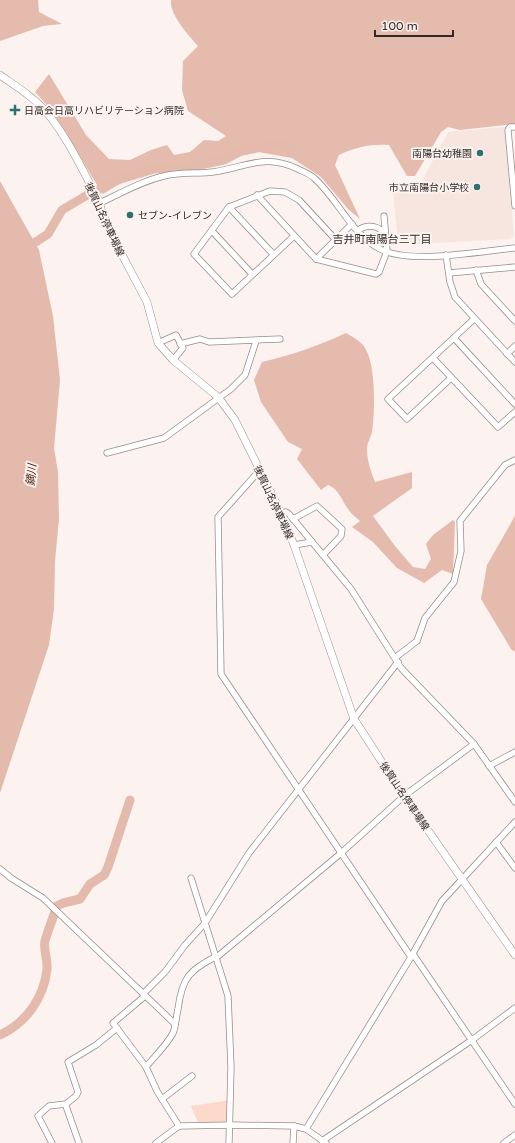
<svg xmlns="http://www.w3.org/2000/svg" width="515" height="1143" font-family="'Varela Round','Noto Sans JP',sans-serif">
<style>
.built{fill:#f7e5df}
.green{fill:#fdd9cc}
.forest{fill:#e5bbad}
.water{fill:#e3baab}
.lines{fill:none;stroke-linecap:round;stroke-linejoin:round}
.river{stroke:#e3baab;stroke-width:9}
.minor-casing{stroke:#968d8a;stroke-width:7}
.major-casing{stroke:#968d8a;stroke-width:8}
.minor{stroke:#fff;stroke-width:5.5}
.major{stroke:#fff;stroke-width:7}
.poi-dot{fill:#2a736f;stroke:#fcf2ef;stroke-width:1.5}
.labels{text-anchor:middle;stroke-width:4;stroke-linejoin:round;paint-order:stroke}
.poi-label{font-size:10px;fill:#2d2a28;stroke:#fcf2ef;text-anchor:start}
.street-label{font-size:10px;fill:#2d2a28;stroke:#fcf2ef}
.neighbourhood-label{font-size:11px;fill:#2d2a28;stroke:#fcf2ef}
.water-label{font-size:11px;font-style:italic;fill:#4f1c09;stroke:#fcf2ef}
</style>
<rect width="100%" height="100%" fill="#fcf2ef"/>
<path class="built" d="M505 127 514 236 510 239 414 244 398 242 393 190 416 187 422 181 448 132Z"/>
<path class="green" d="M230 1100 229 1124 199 1125 191 1106Z"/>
<g class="forest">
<path d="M0 0H38L39 12 62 24 43 26 0 41Z"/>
<path d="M171 0H515V124L460 130 448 127 441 132 415 176H407L389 145C370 144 356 147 339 155L335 165 360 219 348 209 321 177 292 158 258 152 232 158 204 160 128 179 103 194C80 160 64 122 35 92L49 74 86 135 109 159 130 160 151 150 167 145 174 155 190 152 204 140 218 141 226 136 188 111 182 90 183 61 198 46C189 36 169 14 171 0Z"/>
<path d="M346 333C351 336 357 339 361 343 377 357 375 411 372 432 371 437 367 443 367 449 367 460 371 472 375 482L412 472V488L373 516 395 546 413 567 425 569 431 559 426 544 433 535 453 520 455 522 453 574 442 570 424 583 397 568 373 542 352 527 360 521C356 517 351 514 348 509 342 501 339 489 328 485L321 490 297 459 302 449 288 442 261 402 254 380 262 362C292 355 318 346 346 333Z"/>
<path d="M515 516V652L511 649 481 599 487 565Z"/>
</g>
<path class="water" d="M0 181 39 250 53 316 60 380 54 448 58 472 59 519 55 561 54 609 49 645 0 793Z"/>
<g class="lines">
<g class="river">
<path d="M99 189 114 181 154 169 190 167 224 160 241 151 267 146 281 145 293 149"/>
<path d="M25 249 48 234 62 210 89 194"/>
<path d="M0 1035C26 1023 44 998 47 969 48 960 43 950 45 941 48 930 53 918 57 906L63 903 80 899 90 884 104 875 108 867 130 800"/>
</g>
<defs>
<g id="minor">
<path d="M515 127H510L508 130 515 206"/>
<path d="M257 195 316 259 376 274 379 272 387 251 384 216"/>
<path d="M100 203C121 193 142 181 164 176 180 172 197 174 213 172 247 167 264 153 298 169 304 172 310 174 314 178 338 199 351 234 380 249 411 265 480 251 515 248"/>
<path d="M229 207 273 254"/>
<path d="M358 230C368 224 376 225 385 233"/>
<path d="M212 231 252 274"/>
<path d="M294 236 232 294 194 254 229 207 270 191 285 192 299 200 336 240"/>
<path d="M446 255 450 282 455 297 515 362"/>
<path d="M316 259 352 224"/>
<path d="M476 270 481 284 515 321"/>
<path d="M449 273 515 267"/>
<path d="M454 338 515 404"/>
<path d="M158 343 176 335 183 348 173 360"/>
<path d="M180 344 200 339 209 342 280 339"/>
<path d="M507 354 515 346"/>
<path d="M433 358 498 427 515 412"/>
<path d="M451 378 407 419 388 399 474 319"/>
<path d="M107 453 164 438 231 389 245 375 256 341"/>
<path d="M260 470 218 517 221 674 411 957"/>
<path d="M281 513 286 512 289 514 351 589 401 668 474 744 515 802"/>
<path d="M293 519 317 506 342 529 341 536 323 555"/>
<path d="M294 545 312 542"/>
<path d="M396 657 417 641 425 618 454 582 461 551 460 521 505 465 515 460"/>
<path d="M489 766 515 752"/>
<path d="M496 842 515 868"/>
<path d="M0 869 11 878 43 898 175 1024"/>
<path d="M191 878 228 996 231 1067 229 1143"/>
<path d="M413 954 515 1104"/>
<path d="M217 957 340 854 404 796 474 744"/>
<path d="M143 994 165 972 185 945 205 923 249 853 398 662"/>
<path d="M145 996 113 1023 146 1067 157 1091 179 1126"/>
<path d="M146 1067C154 1057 166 1046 173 1033 176 1026 176 1017 178 1009 182 978 189 970 217 956"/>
<path d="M162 1099 192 1076"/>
<path d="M306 1129 411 957 442 901 515 822"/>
<path d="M322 1141 472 1040 515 1008"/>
<path d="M52 1143 38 1116 49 1106 66 1104"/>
<path d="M79 1143 66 1106V1104L76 1096 78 1092 68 1062 96 1045 117 1028"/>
<path d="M156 1143 179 1126 231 1125 294 1126 306 1129 326 1143"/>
<path d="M293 1143 294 1126"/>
<path d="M504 1143 515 1135"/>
</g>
<path id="major" d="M0 75C17 87 35 98 48 114 69 140 84 173 100 203L101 210 120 251 147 302 158 343 173 360 218 397 235 420 281 513 294 545 354 719 404 796 515 955"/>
</defs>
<use href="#minor" class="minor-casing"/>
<use href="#major" class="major-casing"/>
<use href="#minor" class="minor"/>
<use href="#major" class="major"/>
</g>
<g class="poi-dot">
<path d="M13 104h4v4h4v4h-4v4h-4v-4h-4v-4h4z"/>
<circle cx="480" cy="153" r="4"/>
<circle cx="477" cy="187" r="4"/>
<circle cx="130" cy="215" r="4"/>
</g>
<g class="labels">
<g class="poi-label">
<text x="24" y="114">日高会日高リハビリテーション病院</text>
<text x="472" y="157" text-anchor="end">南陽台幼稚園</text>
<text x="469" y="191" text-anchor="end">市立南陽台小学校</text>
<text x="138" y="219">セブン-イレブン</text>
</g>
<g class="street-label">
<text transform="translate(105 219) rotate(65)" y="4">後賀山名停車場線</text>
<text transform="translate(274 502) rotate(65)" y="4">後賀山名停車場線</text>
<text transform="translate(405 796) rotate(56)" y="4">後賀山名停車場線</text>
</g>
<g class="neighbourhood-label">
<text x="382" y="243">吉井町南陽台三丁目</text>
</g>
<g class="water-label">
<text transform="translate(31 475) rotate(-85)" y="4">鏑川</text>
</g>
</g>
<path d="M375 30v6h78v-6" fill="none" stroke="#2d2a28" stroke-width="2"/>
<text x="381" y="30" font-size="12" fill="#2d2a28" stroke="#fcf2ef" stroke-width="3" paint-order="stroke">100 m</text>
</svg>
